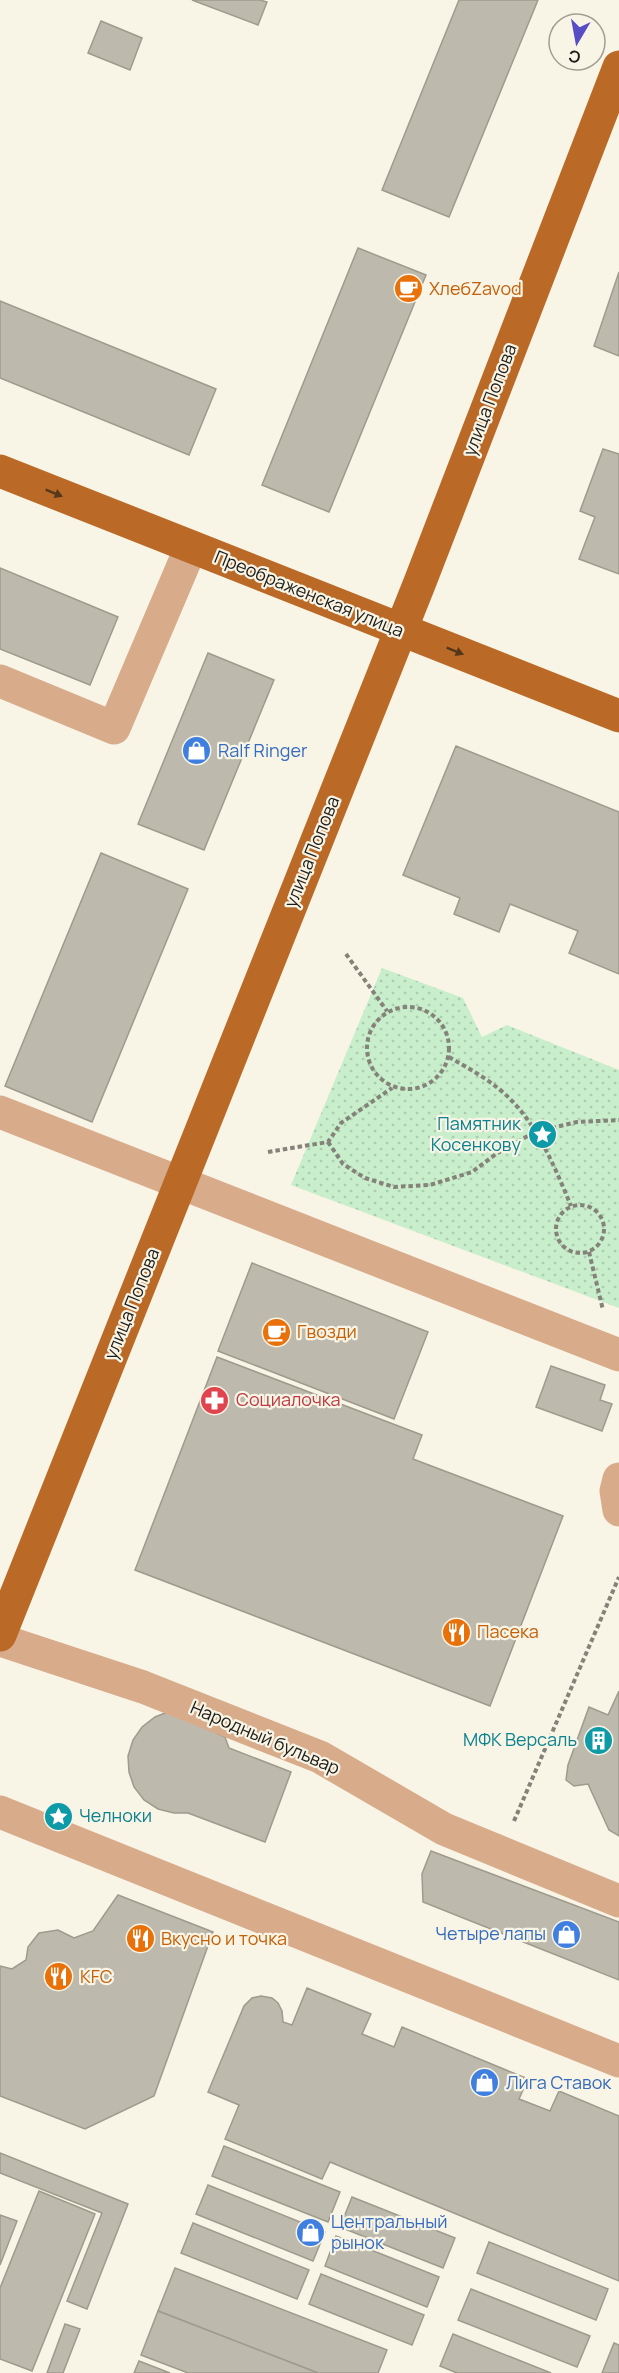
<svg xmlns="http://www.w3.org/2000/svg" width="619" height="2373" font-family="Manrope,sans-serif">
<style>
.park{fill:url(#park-dots)}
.building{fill:#bdb9ac;stroke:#9e9b8d;stroke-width:1.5}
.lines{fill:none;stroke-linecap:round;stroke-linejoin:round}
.path{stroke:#858379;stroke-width:4;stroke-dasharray:4.5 3;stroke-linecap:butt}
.minor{stroke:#d8ab8b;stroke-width:33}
.major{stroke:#ba6a26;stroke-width:33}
.oneway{fill:#55371c}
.labels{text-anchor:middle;stroke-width:4.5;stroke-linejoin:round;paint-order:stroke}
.food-label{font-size:18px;fill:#c56008;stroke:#f8f4e6;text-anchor:start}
.street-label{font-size:18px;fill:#1e1c17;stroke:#f8f4e6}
.shop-label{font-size:18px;fill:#366cbe;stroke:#f8f4e6;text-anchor:start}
.culture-label{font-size:18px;fill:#0d838f;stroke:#f8f4e6;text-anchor:end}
.health-label{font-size:18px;fill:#be3a42;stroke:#f8f4e6;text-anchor:start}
</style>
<defs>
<pattern id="park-dots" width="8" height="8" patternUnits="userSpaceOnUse" patternTransform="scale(1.5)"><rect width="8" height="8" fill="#c8eecc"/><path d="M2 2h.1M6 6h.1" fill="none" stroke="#abccae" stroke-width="1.8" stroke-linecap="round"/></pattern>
</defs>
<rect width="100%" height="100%" fill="#f8f4e6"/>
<path class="park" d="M382 968 463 998 482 1037 507 1025 619 1070V1308L291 1185Z"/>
<g class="building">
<path d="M192 0H260L267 2 258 25Z"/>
<path d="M459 0H538L449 217 382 190Z"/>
<path d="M101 21 142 38 130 70 88 53Z"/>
<path d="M358 248 426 275 329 512 262 485Z"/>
<path d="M619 272V356L594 346Z"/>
<path d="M0 301 216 389 189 455 0 378Z"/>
<path d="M603 449 619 454V574L579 559 595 517 580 511Z"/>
<path d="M0 568 118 617 90 685 0 649Z"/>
<path d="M208 653 274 680 204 850 138 824Z"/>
<path d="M456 746 619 812V974L569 953 578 931 510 904 499 932 454 914 460 898 403 875Z"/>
<path d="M101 853 188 889 92 1122 5 1086Z"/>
<path d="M252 1263 428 1332 394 1419 218 1351Z"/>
<path d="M217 1357 422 1435 413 1459 563 1516 490 1706 135 1570Z"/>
<path d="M551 1366 605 1385 600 1400 612 1404 602 1431 536 1407Z"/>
<path d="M619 1691V1836L609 1830 588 1784 574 1786 566 1780 568 1765 589 1707 608 1715Z"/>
<path d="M170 1711 225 1737 229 1748 291 1772 265 1842 188 1813H174L158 1809 144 1800 134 1787 129 1772 128 1756 133 1740 142 1727 155 1717Z"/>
<path d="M431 1851 619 1922V1980L423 1902 422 1874Z"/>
<path d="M118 1895 213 1932 154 2096 85 2129 0 2096V1966L12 1969 26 1960 28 1947 39 1933 58 1930 74 1938 93 1931Z"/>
<path d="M307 1988 371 2014 362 2034 394 2047 402 2027 528 2079 519 2099 550 2111 559 2091 619 2116V2281L330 2162 322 2179 225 2139 239 2105 208 2092 244 2006 252 1998 261 1996 272 1998 278 2003 282 2011 283 2022 292 2025Z"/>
<path d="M224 2146 340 2192 328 2222 212 2176Z"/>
<path d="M0 2153 128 2204 87 2309 67 2301 102 2213 0 2173Z"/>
<path d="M208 2185 325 2232 313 2261 196 2214Z"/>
<path d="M39 2191 95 2214 32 2371 0 2359V2288Z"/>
<path d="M352 2197 455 2238 443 2268 340 2227Z"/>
<path d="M0 2215 17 2221 0 2265Z"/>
<path d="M193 2223 309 2270 297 2299 181 2253Z"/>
<path d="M336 2236 439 2277 427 2307 325 2266Z"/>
<path d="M489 2242 608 2289 596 2320 477 2273Z"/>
<path d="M175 2268 387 2350 378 2373H318L158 2311Z"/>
<path d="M321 2274 424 2315 412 2345 309 2304Z"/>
<path d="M471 2289 590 2336 577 2367 458 2320Z"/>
<path d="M158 2311 318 2373H188L141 2355Z"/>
<path d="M65 2324 80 2329 63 2373H47Z"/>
<path d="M453 2334 551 2373H457L440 2366Z"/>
<path d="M614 2343 619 2345V2373H602Z"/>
<path d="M139 2361 170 2373H134Z"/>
</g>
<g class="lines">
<g class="path">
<path d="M346 954 387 1011"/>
<circle cx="408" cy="1048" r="41"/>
<path d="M449 1057C470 1069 495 1083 511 1100 539 1128 556 1170 571 1206"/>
<path d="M328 1142 343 1164 365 1178 394 1187 430 1185 472 1172 496 1154 535 1132 577 1122 619 1120"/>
<path d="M268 1152 328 1142 341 1123 392 1088"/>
<circle cx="580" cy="1229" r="24"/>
<path d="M589 1252 603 1310"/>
<path d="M514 1821 619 1577"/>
</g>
<g class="minor">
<path d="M0 681 114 728 191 547"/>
<path d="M0 1112 619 1355"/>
<path d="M619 1479 616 1491 619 1510"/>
<path d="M0 1640 143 1687 320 1757 444 1829 619 1901"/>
<path d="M0 1812 619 2061"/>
</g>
<g class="major">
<path d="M0 471 619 716"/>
<path d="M0 1635 420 582 619 67"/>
</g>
</g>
<defs><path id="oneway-solid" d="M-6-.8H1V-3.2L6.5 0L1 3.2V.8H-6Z" transform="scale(1.5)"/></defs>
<g class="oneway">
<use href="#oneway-solid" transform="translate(54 493) rotate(22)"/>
<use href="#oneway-solid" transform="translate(455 651) rotate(22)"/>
</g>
<defs>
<symbol id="cafe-disc" viewBox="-11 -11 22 22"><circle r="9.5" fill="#e8710a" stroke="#f8f4e6"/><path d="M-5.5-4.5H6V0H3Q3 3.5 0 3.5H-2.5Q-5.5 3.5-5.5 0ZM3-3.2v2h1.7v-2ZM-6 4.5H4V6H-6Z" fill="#fff"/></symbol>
<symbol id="shop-disc" viewBox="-11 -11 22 22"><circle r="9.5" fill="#3f7fe0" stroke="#f8f4e6"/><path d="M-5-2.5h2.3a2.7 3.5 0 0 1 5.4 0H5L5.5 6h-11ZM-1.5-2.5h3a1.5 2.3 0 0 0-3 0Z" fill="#fff"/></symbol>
<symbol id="sight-disc" viewBox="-11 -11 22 22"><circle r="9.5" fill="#0f9aa8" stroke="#f8f4e6"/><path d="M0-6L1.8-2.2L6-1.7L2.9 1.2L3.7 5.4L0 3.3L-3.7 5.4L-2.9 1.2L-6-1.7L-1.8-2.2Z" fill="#fff"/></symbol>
<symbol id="pharmacy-disc" viewBox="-11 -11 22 22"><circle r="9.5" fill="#e0444e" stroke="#f8f4e6"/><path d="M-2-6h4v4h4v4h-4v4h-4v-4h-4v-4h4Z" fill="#fff"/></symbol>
<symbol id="restaurant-disc" viewBox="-11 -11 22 22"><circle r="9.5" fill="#e8710a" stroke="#f8f4e6"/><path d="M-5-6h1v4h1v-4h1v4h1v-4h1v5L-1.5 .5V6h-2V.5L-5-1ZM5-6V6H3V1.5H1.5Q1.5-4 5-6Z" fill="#fff"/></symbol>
<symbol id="building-disc" viewBox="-11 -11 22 22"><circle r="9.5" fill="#0f9aa8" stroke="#f8f4e6"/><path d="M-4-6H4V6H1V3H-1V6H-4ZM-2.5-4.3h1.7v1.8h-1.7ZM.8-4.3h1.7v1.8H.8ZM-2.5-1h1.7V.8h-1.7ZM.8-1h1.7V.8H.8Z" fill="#fff"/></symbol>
</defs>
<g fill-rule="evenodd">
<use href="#cafe-disc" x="392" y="272" width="33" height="33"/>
<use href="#shop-disc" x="180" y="734" width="33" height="33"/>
<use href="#sight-disc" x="526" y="1118" width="33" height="33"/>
<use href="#cafe-disc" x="260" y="1316" width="33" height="33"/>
<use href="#pharmacy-disc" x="198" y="1384" width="33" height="33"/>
<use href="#restaurant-disc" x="440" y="1616" width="33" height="33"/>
<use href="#building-disc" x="582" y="1724" width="33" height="33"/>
<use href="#sight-disc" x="42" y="1800" width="33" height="33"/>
<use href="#shop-disc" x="550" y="1918" width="33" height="33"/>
<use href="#restaurant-disc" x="124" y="1922" width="33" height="33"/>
<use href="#restaurant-disc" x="42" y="1960" width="33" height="33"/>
<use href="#shop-disc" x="468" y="2066" width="33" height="33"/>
<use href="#shop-disc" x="294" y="2216" width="33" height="33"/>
</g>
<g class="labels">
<g class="food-label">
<text x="429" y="295">ХлебZavod</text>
<text x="297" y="1338">Гвозди</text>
<text x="477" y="1638">Пасека</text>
<text x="161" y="1945">Вкусно и точка</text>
<text x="80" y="1983">KFC</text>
</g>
<g class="street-label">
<text transform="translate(490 400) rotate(-69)" y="6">улица Попова</text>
<text transform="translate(309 594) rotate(22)" y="6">Преображенская улица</text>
<text transform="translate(312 852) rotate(-68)" y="6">улица Попова</text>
<text transform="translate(132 1304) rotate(-68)" y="6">улица Попова</text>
<text transform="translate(265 1738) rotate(23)" y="6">Народный бульвар</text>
</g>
<g class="shop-label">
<text x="218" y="757">Ralf Ringer</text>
<text x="546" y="1940" text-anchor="end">Четыре лапы</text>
<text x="506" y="2089">Лига Ставок</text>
<text x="331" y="2228">Центральный<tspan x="331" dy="21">рынок</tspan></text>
</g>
<g class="culture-label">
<text x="521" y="1130">Памятник<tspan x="521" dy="21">Косенкову</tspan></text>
<text x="577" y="1746">МФК Версаль</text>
<text x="79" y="1822" text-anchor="start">Челноки</text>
</g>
<g class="health-label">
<text x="236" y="1406">Социалочка</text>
</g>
</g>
<g transform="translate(577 42) rotate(190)"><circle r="28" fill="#f8f4e6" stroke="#a19e93" stroke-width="1.5"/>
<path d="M0-4.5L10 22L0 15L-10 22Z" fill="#574ec5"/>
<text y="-9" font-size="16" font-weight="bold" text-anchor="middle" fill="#1e1c17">С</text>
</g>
</svg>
